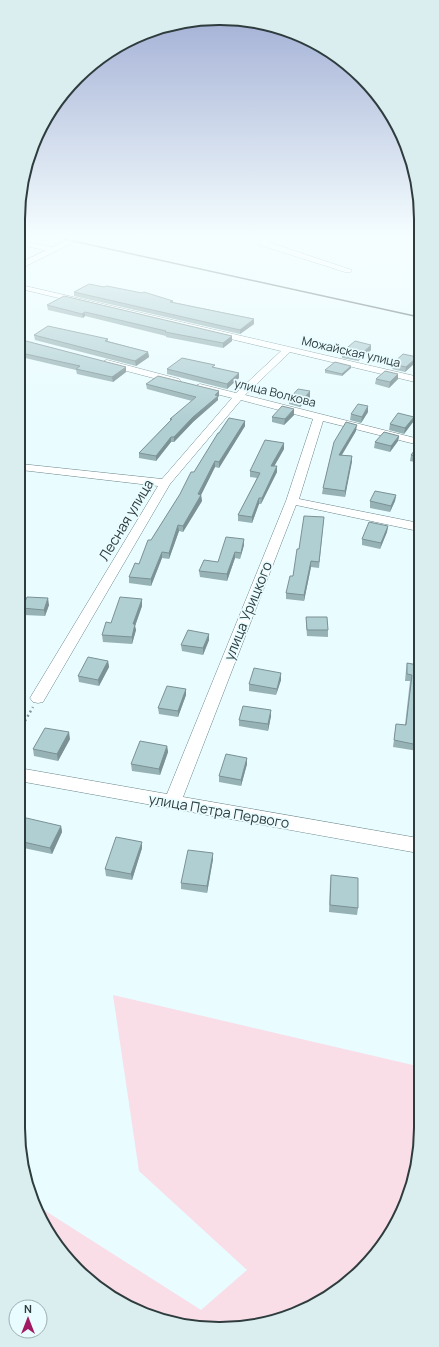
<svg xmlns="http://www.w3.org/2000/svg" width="439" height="1347" font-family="Manrope,sans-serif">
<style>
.green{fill:#f9dde7}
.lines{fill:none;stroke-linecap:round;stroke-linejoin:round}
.minor-casing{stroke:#69868a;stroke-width:1}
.tertiary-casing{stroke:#69868a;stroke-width:1}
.path-far1{stroke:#89999a;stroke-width:2.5;stroke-dasharray:2 3;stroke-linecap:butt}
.path{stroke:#89999a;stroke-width:3;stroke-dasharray:2.5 3.5;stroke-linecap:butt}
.minor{fill:#fff;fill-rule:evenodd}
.tertiary{fill:#fff;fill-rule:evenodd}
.rail{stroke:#536162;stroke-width:1.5}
.wall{fill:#97b2b5}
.shaded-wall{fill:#7b9194}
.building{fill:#b0cfd3;stroke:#7b9194}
.labels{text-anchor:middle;stroke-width:3.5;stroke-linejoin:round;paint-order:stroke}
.far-street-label{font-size:12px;fill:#2f3c3d;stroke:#e9fcff}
.street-label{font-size:14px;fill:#2f3c3d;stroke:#e9fcff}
.rim{fill:none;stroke:#2f3c3d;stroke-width:2}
</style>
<rect width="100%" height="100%" fill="#e9fcff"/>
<path class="green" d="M113 995 417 1066V1167L387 1240 332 1295 271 1322 193 1327 130 1308 68 1261 33 1203 201 1310 247 1270 139 1171Z"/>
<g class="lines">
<defs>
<g id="minor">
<path d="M266 236H274L268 242 352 270 351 272H345L260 245 259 243Z"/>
<path d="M22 241 55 248 56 250 52 252 22 245Z"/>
<path d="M21 285 419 377V383L290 352 245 395 419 439V445L323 421 299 499 419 523 418 531 296 505 183 797 418 838V853L19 781V768L167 794 286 501 313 419 241 400 170 484 43 702 38 703 33 702 30 698 158 486 21 470V464L162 479 232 398 197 389 195 387 197 385 200 384 236 393 281 351 21 289Z"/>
<path d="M107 360 179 379 181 381 176 384 104 365 102 363 104 361Z"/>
</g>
<path id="tertiary" d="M75 236H86L22 268V262Z"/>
</defs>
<use href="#minor" class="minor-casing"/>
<use href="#tertiary" class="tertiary-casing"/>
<path class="path-far1" d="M25 721 33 707"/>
<path class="path" d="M20 729 25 720"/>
<use href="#minor" class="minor"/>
<use href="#tertiary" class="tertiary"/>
<path class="rail" d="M50 236 419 317"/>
</g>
<g class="wall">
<path d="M122 236H146L145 240Z"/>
<path d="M104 287 173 301V302L254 319V324L240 334 74 296V292Z"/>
<path d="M47 305 232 336V341L223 348 166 337V336L85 316 83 318 48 310Z"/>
<path d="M34 335 108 339V341L148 352 149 357 136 366 35 340Z"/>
<path d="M21 344 126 372 113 382 77 374 76 370 21 357Z"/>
<path d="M371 350 358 361 342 358V352Z"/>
<path d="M417 357 416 362 405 372 392 369V364Z"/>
<path d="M215 368 239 373V378L227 389 167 374V369Z"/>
<path d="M351 368 342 376 325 373V370Z"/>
<path d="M398 374V379L389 388 375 384 376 379Z"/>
<path d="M146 384 219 396 218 397V400L193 422 174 442H171L156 461 139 458V453L170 421V419L192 401 147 389Z"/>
<path d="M310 397 300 407 289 404V399Z"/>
<path d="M294 409V415L284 425 272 422V417Z"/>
<path d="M368 412 361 423 350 420 351 414Z"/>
<path d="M414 417 413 422 404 434 389 430 390 424Z"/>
<path d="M245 421V426L219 468 215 467 201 495 202 501 183 532 179 531 169 559 162 558 151 586 129 583V577L139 564 151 540 219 433Z"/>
<path d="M356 431 342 455 352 456 345 497 322 494 323 488 334 442Z"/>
<path d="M399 436 398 441 390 452 374 448 375 442Z"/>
<path d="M419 445V463L410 461 411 455Z"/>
<path d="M284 449 274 466 277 472 261 504H259L252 523 238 521V515L257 478 250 477V471Z"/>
<path d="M396 495 395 501 390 512 370 508V501Z"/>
<path d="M324 517 319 568 311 567 304 601 286 599V593L293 576 299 549Z"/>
<path d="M388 526 387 532 380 549 362 545V539Z"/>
<path d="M244 545 240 559 235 558 227 581 200 577 199 571 218 562Z"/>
<path d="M49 605 45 616 24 615 22 608Z"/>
<path d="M142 606 135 626 136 630 132 644 103 642 102 635 111 623Z"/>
<path d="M306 617 328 630V637L307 636 306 623Z"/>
<path d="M418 618V637L416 636Z"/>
<path d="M209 634V640L203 655 182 651 181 645Z"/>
<path d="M108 661 109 667 99 686 79 682 78 676Z"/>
<path d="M407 663 418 665V751L393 747 396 724 405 725 410 681H405L406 670Z"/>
<path d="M281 673V680L276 695 249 691V684Z"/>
<path d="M186 689V695L178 717 159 714 158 708Z"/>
<path d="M271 710V716L268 731 239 726V720Z"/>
<path d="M70 739 58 761 34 756 33 749Z"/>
<path d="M167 746 168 752 160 775 132 771 131 764Z"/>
<path d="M247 758V764L241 786 219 782V776Z"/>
<path d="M19 823 61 826 62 832 52 854 19 847Z"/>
<path d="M142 848 132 880 106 876 105 869Z"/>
<path d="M213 859 207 893 181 889V883Z"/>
<path d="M331 875 358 908 357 915 329 912 330 882Z"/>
</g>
<g class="shaded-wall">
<path d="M85 312V316L83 318 82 314Z"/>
<path d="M254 319V324L240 334V330Z"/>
<path d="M232 336V341L223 348V343Z"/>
<path d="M371 345V350L358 361 359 356Z"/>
<path d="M148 352 149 357 136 366 135 361Z"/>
<path d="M417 357 416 362 405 372 406 367Z"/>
<path d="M351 366V368L342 376V374Z"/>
<path d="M126 367V372L113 382 112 377Z"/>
<path d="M239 373V378L227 389V384Z"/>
<path d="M398 374V379L389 388 390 382Z"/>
<path d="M219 391V396L218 397V400L193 422 174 442V437L193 417Z"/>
<path d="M310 391V397L300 407 301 402Z"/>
<path d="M368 406V412L361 423 362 417Z"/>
<path d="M294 409V415L284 425 285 419Z"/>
<path d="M414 417 413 422 404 434 405 428Z"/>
<path d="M245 421V426L219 468V462Z"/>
<path d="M357 425 356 431 338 461 339 455Z"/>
<path d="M399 436 398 441 390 452 391 446Z"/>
<path d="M171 437V442L156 461V456Z"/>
<path d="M284 443V449L271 472V466Z"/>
<path d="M352 456V462L345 497V491Z"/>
<path d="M215 461V467L200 497 201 495 202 501 183 532V526Z"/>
<path d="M277 466V472L261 504 262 498Z"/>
<path d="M396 495 395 501 390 512 391 506Z"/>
<path d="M259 498V504L252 523V517Z"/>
<path d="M178 525 179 531 169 559V553Z"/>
<path d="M388 526 387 532 380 549 381 543Z"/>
<path d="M244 539V545L240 559 241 553Z"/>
<path d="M162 552V558L151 586V579Z"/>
<path d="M235 552V558L227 581V574Z"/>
<path d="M311 561V567L304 601V595Z"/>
<path d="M48 598 49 605 45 616 44 610Z"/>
<path d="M142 599V606L135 626 136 630 132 644V637L133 624Z"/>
<path d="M209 634V640L203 655V648Z"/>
<path d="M108 661 109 667 99 686 98 680Z"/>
<path d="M281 673V680L276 695 277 689Z"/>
<path d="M186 689V695L178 717V711Z"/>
<path d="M271 710V716L268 731V724Z"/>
<path d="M69 732 70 739 58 761 57 754Z"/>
<path d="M167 746 168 752 160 775 159 769Z"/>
<path d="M247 758V764L241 786V780Z"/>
<path d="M61 826 62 832 52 854 50 848Z"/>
<path d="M142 842V848L132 880 131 874Z"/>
<path d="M213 853V859L207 893V886Z"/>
</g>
<g class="building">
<path d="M89 284 104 287 107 286 142 293 144 292 173 301 170 302 254 319 240 330 74 292Z"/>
<path d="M64 296 232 336 223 343 165 332 166 331 85 312 82 314 47 305Z"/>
<path d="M48 326 108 339 105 341 148 352 135 361 34 335Z"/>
<path d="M26 341 126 367 112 377 76 369 80 366 21 353V344Z"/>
<path d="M355 341 371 345 359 356 342 352Z"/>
<path d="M403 354 417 357 406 367 392 364Z"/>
<path d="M182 358 215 365 212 367 239 373 227 384 167 369Z"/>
<path d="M335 362 351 366 342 374 325 370Z"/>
<path d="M385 371 398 374 390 382 376 379Z"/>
<path d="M158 376 219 391 215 395 218 396 193 417 174 437H171L156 456 139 453 172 419H170L196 397 146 384Z"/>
<path d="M298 389 310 391 301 402 289 399Z"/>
<path d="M358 404 368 406 362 417 351 414Z"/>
<path d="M282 406 294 409 285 419 272 417Z"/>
<path d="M398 413 414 417 405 428 390 424Z"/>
<path d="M229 418 245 421 219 462 215 461 198 494 201 495 183 526 178 525 169 553 162 552 151 579 129 577 135 563 139 564 148 540H151L180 494 191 472H194L218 433H219Z"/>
<path d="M346 422 357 425 339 455 352 456 345 491 323 488 334 442Z"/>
<path d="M384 432 399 436 391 446 375 442Z"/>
<path d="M265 440 284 443 271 466H277L262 498H259L252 517 238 515 260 473 250 471Z"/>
<path d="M419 445V457L411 455Z"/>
<path d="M375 491 396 495 391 506 370 501Z"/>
<path d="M304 516 324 517 319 562 311 561 304 595 286 593 290 576H293L297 549H299Z"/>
<path d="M369 522 388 526 381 543 362 539Z"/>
<path d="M226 537 244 539 241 553 235 552 227 574 199 571 204 560 218 562Z"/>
<path d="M27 597 48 598 44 610 22 608Z"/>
<path d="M120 597 142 599 133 624H135L132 637 102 635 106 622 111 623Z"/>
<path d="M306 617H327L328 630H307Z"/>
<path d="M188 630 209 634 203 648 181 645Z"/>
<path d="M88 657 108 661 98 680 78 676Z"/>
<path d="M407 663 418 665V745L394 740 396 724 406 725 412 675 407 674Z"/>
<path d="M254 668 281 673 277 689 249 684Z"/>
<path d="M167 686 186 689 178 711 158 708Z"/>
<path d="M243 706 271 710 268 724 239 720Z"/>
<path d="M45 728 69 732 57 754 33 749Z"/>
<path d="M140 741 167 746 159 769 131 764Z"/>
<path d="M226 754 247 758 241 780 219 776Z"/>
<path d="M22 817 61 826 50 848 19 841V823Z"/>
<path d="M116 837 142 842 131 874 105 869Z"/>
<path d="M188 850 213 853 207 886 181 883Z"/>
<path d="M331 875 358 878V908L330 905Z"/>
</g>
<linearGradient id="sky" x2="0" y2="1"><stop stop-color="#9facd3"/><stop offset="0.56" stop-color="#f5feff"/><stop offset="1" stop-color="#f5feff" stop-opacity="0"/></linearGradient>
<rect width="439" height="424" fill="url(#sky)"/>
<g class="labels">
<g class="far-street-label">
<text transform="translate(351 352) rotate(13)" y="4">Можайская улица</text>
<text transform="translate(275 393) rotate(14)" y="4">улица Волкова</text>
</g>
<g class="street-label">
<text transform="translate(126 520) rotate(-59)" y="5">Лесная улица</text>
<text transform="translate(248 611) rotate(-68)" y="5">улица Урицкого</text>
<text transform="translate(219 811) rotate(10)" y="5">улица Петра Первого</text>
</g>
</g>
<path d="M0 0H439V1347H0ZM219 25H220A194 194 0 0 1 414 219V1128A194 194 0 0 1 220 1322H219A194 194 0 0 1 25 1128V219A194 194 0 0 1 219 25Z" fill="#daedef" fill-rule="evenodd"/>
<path class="rim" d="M219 25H220A194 194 0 0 1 414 219V1128A194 194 0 0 1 220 1322H219A194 194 0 0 1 25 1128V219A194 194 0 0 1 219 25Z"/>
<g transform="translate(28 1319)"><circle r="19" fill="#e9fcff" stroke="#9fafb1"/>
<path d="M0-3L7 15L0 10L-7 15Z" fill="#a11863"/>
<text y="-6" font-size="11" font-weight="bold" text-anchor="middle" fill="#2f3c3d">N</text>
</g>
</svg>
